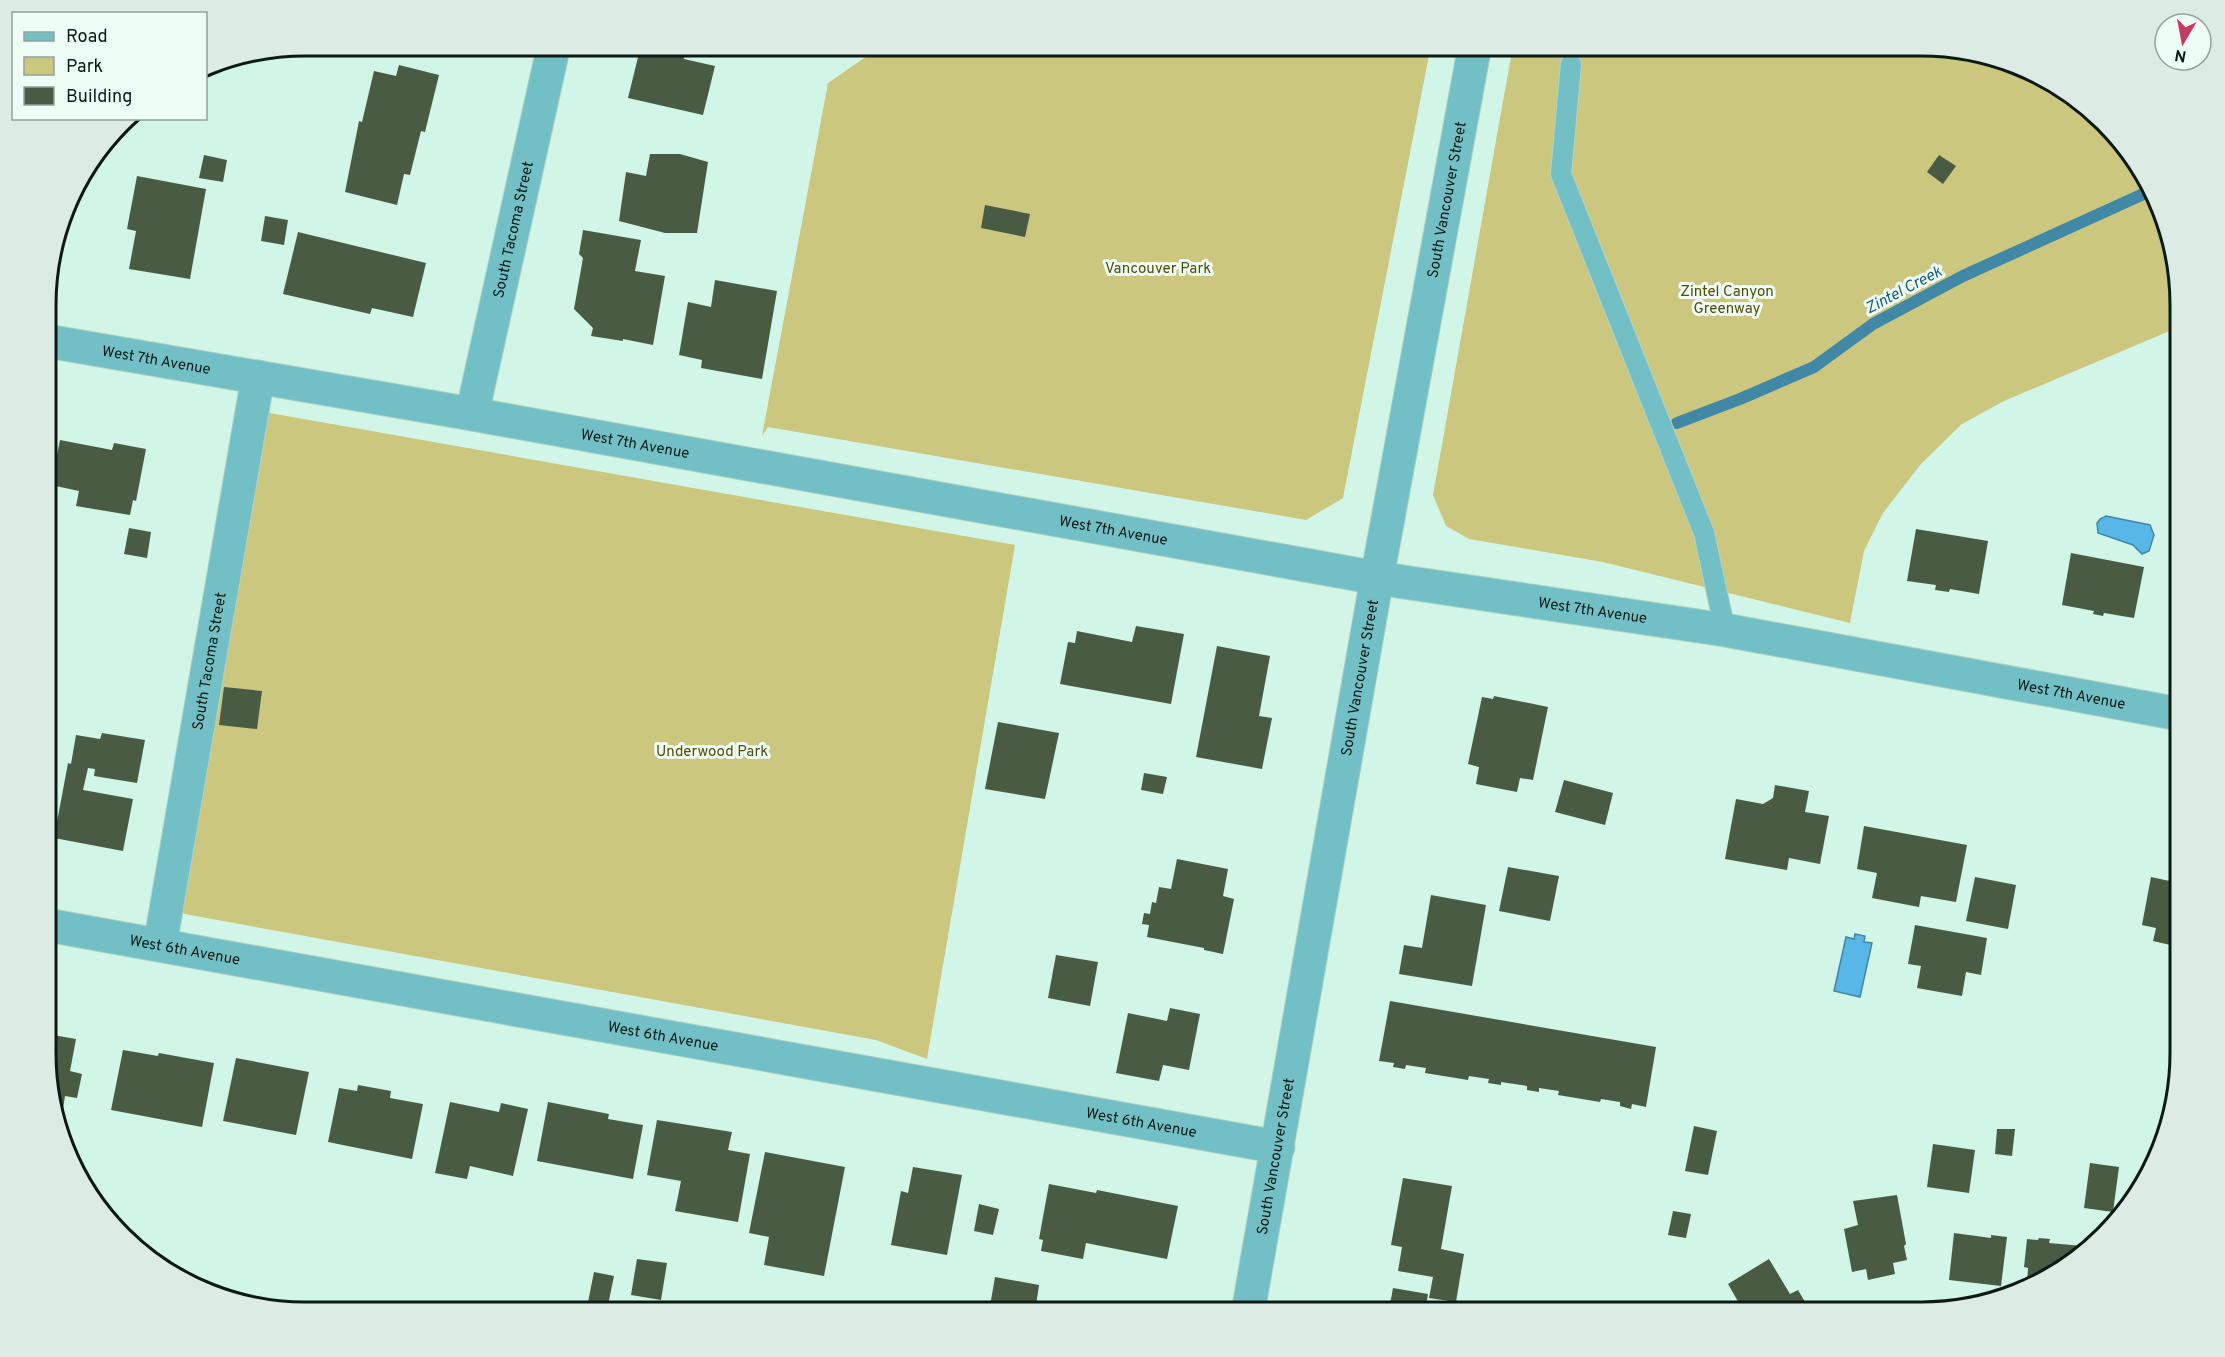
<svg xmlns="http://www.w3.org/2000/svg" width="2225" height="1357" font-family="Overpass,sans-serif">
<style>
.green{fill:#ccc77f}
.water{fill:#58b7e6;stroke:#4188a7;stroke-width:1.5}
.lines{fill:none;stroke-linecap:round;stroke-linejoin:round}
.stream{stroke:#4188a7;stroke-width:12}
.building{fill:#4a5b44}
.service-casing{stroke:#b1d3c5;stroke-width:22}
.minor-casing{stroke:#b1d3c5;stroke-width:35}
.tertiary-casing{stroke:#b1d3c5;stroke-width:35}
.service{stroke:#72c0c5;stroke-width:20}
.minor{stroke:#72c0c5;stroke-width:33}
.tertiary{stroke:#72c0c5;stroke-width:33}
.labels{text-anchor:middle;stroke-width:6;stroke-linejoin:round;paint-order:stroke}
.street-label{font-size:15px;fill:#0c1a15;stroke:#effdf7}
.park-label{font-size:15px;fill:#524d04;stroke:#effdf7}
.water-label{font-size:16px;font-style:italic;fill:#145e7e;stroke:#effdf7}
.rim{fill:none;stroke:#0c1a15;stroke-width:3}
</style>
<rect width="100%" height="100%" fill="#d1f6e7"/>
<g class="green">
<path d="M883 45H1431L1343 498 1306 520 768 427 762 436 828 83Z"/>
<path d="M1513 45H1921L1988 54 2064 89 2145 175 2179 288V327L2004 401 1962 424 1921 464 1883 513 1864 551 1850 623 1603 562 1469 539 1446 526 1433 495Z"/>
<path d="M264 412 1015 545 927 1059 876 1040 179 913Z"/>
</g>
<g class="water">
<path d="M2106 516 2150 525 2154 535 2149 551 2142 554 2133 545 2098 533 2097 523 2100 519Z"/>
<path d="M1855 934 1865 936 1864 942 1872 943 1860 997 1834 991 1846 937 1854 939Z"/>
</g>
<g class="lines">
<path class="stream" d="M1677 423 1740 399 1814 367 1873 324 1963 276 2150 191"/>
</g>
<g class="building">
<path d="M641 45H659L658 49 685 55 684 59 715 66 703 115 628 98Z"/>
<path d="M399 65 439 75 425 132 421 131 410 175 404 174 397 205 345 192 359 121 362 122 374 71 396 76Z"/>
<path d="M650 154H680L708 162 697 233H665L619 221 626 172 646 176Z"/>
<path d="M204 155 227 160 223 182 199 178Z"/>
<path d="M1939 155 1956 166 1943 184 1927 172Z"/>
<path d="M137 176 206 189 190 279 129 269 136 231 127 229Z"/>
<path d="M985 205 1030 214 1025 237 981 228Z"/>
<path d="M265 216 288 220 284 245 261 241Z"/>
<path d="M583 230 641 240 635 271 665 276 653 345 623 339V341L591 336 593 328 574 309 583 258 579 254Z"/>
<path d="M298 232 426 263 413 317 372 308 370 314 283 294Z"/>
<path d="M715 280 777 291 762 379 701 368 702 360 679 355 688 302 711 307Z"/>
<path d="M60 440 112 450 114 443 146 449 136 501 133 500 130 515 76 506 79 491 51 485Z"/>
<path d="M129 528 151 532 147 558 124 554Z"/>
<path d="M1916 529 1988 541 1979 594 1950 589 1949 592 1935 590 1936 585 1907 581Z"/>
<path d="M2071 553 2144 567 2134 618 2104 613 2103 616 2093 614 2094 611 2062 605Z"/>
<path d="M1136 626 1184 634 1171 704 1060 684 1068 642 1075 643 1077 631 1132 642Z"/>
<path d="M1217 646 1270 656 1259 716 1272 718 1262 769 1196 757Z"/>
<path d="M224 687 262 691 257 729 219 725Z"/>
<path d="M1494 696 1548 707 1533 780 1520 778 1517 792 1476 784 1479 767 1468 764 1482 697 1493 699Z"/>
<path d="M998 722 1059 733 1045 799 985 789Z"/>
<path d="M102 733 145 740 137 783 94 776 95 769 88 768 83 790 133 799 123 851 54 838 68 763 71 764 76 735 100 739Z"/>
<path d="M1144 773 1167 777 1163 794 1141 790Z"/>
<path d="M1564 780 1613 793 1605 825 1555 812Z"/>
<path d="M1775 785 1809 791 1805 812 1829 816 1820 864 1789 858 1787 870 1725 859 1736 799 1763 804 1773 798Z"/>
<path d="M1864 826 1967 845 1956 902 1921 896 1919 907 1872 898 1877 873 1857 869Z"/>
<path d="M1177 859 1228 869 1223 896 1234 899 1223 954 1204 950V948L1147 937 1149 925 1142 924 1144 913 1150 914 1152 902 1156 903 1159 887 1171 889Z"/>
<path d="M1508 867 1559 876 1550 921 1499 911Z"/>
<path d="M1975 877 2016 885 2008 929 1966 921Z"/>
<path d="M2151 877 2179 883V947L2153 941 2156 928 2142 925Z"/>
<path d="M1431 895 1486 905 1472 986 1399 974 1404 945 1422 948Z"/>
<path d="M1915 925 1987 938 1981 975 1966 972 1962 996 1917 988 1921 966 1908 964Z"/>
<path d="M1056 955 1098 962 1090 1006 1048 998Z"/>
<path d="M1390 1001 1656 1047 1646 1107 1632 1104 1631 1109 1620 1106V1102L1601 1099 1600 1102 1558 1095 1559 1091 1539 1088V1092L1527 1090V1086L1501 1082V1085L1488 1083 1489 1079 1469 1076 1468 1080 1425 1073 1426 1068 1406 1065 1405 1069 1393 1067 1394 1063 1379 1061Z"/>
<path d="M1170 1008 1200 1014 1189 1070 1163 1065 1159 1081 1116 1073 1128 1013 1167 1021Z"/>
<path d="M47 1034 76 1039 70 1071 82 1074 77 1098 65 1096 61 1122 47 1086Z"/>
<path d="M123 1050 158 1056 159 1053 214 1063 202 1127 111 1110Z"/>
<path d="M236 1058 309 1072 296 1135 223 1121Z"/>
<path d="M358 1085 391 1091 390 1098 423 1104 412 1159 328 1142 339 1088 357 1091Z"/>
<path d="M450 1102 499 1112 501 1103 528 1109 513 1176 470 1166 467 1179 435 1173Z"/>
<path d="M548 1102 609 1114 608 1119 643 1125 633 1179 537 1161Z"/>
<path d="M657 1120 732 1132 728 1150 750 1154 738 1222 675 1211 681 1181 647 1175Z"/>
<path d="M1694 1126 1717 1131 1708 1175 1685 1171Z"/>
<path d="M1997 1129H2015L2012 1156 1995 1154Z"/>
<path d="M1933 1144 1975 1150 1969 1193 1927 1187Z"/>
<path d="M765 1152 845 1167 824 1276 764 1265 769 1237 749 1233Z"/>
<path d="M2090 1163 2119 1167 2113 1212 2084 1208Z"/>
<path d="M913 1167 962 1175 947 1255 891 1245 901 1191 908 1193Z"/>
<path d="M1403 1178 1452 1186 1441 1249 1464 1254 1456 1302 1429 1298 1433 1277 1398 1271 1402 1247 1391 1245Z"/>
<path d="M1049 1184 1096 1193 1097 1190 1178 1206 1167 1259 1086 1243 1083 1259 1041 1251 1043 1240 1039 1239Z"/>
<path d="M1897 1195 1906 1244 1904 1246 1907 1260 1893 1263 1895 1274 1868 1280 1866 1269 1852 1272 1844 1229 1858 1225 1853 1201Z"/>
<path d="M979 1204 999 1209 993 1235 974 1231Z"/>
<path d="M1673 1211 1691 1214 1686 1238 1668 1235Z"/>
<path d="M1954 1233 1991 1238V1235L2007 1237 2001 1286 1949 1280Z"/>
<path d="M2039 1238 2050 1239 2049 1243 2083 1246 2050 1277 2027 1284 2028 1268 2024 1267 2027 1239 2038 1240Z"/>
<path d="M637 1259 667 1263 661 1300 631 1295Z"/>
<path d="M1769 1259 1790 1294 1798 1290 1811 1312H1744L1728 1284Z"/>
<path d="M155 1263 170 1266 169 1272 161 1268Z"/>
<path d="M594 1272 614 1276 607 1310 587 1307Z"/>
<path d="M995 1277 1039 1285 1035 1312H989Z"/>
<path d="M1393 1288 1428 1294 1425 1312 1389 1310Z"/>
<path d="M431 1304 467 1311V1312H429Z"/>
</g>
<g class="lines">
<defs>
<path id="service" d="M1571 64 1561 174 1704 533 1725 630"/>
<g id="minor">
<path id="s1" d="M472 414 554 45"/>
<path id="s2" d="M47 925 1278 1147"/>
<path id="s3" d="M160 945 258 377"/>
</g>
<g id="tertiary">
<path id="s4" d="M47 341 472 414 1377 578 1725 630 2179 714"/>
<path id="s5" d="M1248 1312 1377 578 1475 45"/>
</g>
</defs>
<use href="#service" class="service-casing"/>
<use href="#minor" class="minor-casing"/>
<use href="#tertiary" class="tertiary-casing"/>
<use href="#service" class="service"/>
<use href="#minor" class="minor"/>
<use href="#tertiary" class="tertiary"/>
</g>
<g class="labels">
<g class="street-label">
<text dy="5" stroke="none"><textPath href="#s5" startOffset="1130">South Vancouver Street</textPath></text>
<text dy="5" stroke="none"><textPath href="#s1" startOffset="189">South Tacoma Street</textPath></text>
<text dy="5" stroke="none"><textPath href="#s4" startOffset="111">West 7th Avenue</textPath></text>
<text dy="5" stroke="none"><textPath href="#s4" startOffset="597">West 7th Avenue</textPath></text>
<text dy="5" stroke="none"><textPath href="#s4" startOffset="1083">West 7th Avenue</textPath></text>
<text dy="5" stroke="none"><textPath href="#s4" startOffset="1569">West 7th Avenue</textPath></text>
<text dy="5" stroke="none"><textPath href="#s3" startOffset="288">South Tacoma Street</textPath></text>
<text dy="5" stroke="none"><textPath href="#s5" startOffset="644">South Vancouver Street</textPath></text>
<text dy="5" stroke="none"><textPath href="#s4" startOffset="2055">West 7th Avenue</textPath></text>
<text dy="5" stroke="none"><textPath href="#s2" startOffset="140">West 6th Avenue</textPath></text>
<text dy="5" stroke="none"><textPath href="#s2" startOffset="626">West 6th Avenue</textPath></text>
<text dy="5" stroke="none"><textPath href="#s2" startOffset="1112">West 6th Avenue</textPath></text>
<text dy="5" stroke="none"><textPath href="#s5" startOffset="158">South Vancouver Street</textPath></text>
</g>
<g class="park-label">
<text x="1158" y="273">Vancouver Park</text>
<text x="1727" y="296">Zintel Canyon<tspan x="1727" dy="17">Greenway</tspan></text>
<text x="712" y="756">Underwood Park</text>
</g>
<g class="water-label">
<text transform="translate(1903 289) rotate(-28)" y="6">Zintel Creek</text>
</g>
</g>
<path d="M0 0H2225V1357H0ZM305 56H1921A249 249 0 0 1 2170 305V1053A249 249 0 0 1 1921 1302H305A249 249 0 0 1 56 1053V305A249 249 0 0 1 305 56Z" fill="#ddebe5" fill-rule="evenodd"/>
<path class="rim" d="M305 56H1921A249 249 0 0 1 2170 305V1053A249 249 0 0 1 1921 1302H305A249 249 0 0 1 56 1053V305A249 249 0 0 1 305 56Z"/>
<rect x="12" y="12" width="195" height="108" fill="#effdf7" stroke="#94a29d" stroke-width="1.5"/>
<rect x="24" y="32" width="30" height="9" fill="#72c0c5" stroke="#94a29d" stroke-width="1.5"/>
<text x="66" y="42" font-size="18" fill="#0c1a15">Road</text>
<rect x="24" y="57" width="30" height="18" fill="#ccc77f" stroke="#94a29d" stroke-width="1.5"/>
<text x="66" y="72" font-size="18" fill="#0c1a15">Park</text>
<rect x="24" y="87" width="30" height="18" fill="#4a5b44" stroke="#94a29d" stroke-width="1.5"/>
<text x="66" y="102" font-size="18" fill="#0c1a15">Building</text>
<g transform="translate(2183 42) rotate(190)"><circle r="28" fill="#effdf7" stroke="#94a29d" stroke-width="1.5"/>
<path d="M0-4.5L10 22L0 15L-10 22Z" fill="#c8395f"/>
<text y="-9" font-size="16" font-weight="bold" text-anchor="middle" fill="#0c1a15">N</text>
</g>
</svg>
